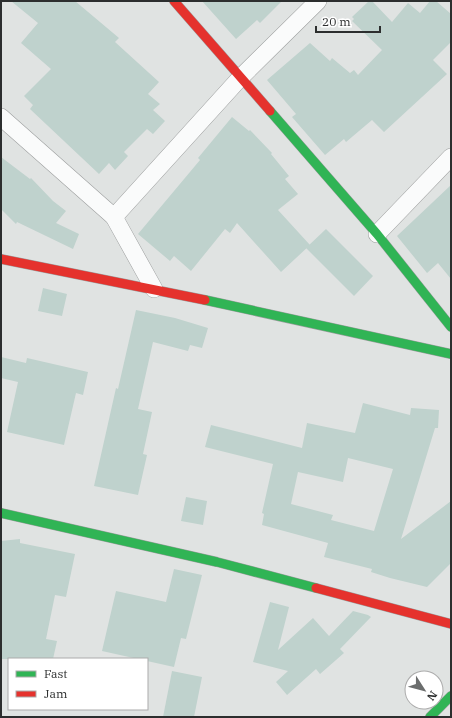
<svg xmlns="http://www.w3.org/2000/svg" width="452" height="718" font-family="'IBM Plex Serif',serif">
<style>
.building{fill:#bfd2cd;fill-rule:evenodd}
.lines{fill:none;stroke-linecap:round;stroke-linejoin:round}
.street-casing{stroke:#9b9d9d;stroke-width:18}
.fast-casing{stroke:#9b9d9d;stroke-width:10}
.jam-casing{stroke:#9b9d9d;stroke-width:10}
.street{stroke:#fafbfb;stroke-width:17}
.fast{stroke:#30b455;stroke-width:9}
.jam{stroke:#e5322d;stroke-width:9}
</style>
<rect width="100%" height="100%" fill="#e0e3e2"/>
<g class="building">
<path d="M11 1H75L119 38 115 42 159 82 148 94 160 104 153 110 165 121 153 134 147 129 124 152 128 156 115 170 109 163 99 174 30 109 33 105 24 96 51 69 21 43 38 23Z"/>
<path d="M202 1H282L260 23 257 20 236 39Z"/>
<path d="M369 1H372L392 22 408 3 420 13 430 1H436L451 14V42L433 60 447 74 384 132 372 120 346 142 344 139 325 155 292 117 296 114 267 80 310 43 330 61 332 58 350 73 354 70 358 75 382 50 352 21 354 19 352 17Z"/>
<path d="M232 117 249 131 250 130 272 153 271 154 289 176 285 179 298 194 278 210 310 245 281 272 237 223 230 233 225 229 191 271 174 256 170 261 138 234 200 160 198 158Z"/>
<path d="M1 157 30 179 31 178 53 201 66 211 56 223 79 234 73 249 17 222 16 224 1 209Z"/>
<path d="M451 185V279L438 263 427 273 397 236Z"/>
<path d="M326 229 373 276 354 296 306 248Z"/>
<path d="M43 288 67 294 62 316 38 311Z"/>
<path d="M136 310 175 318 208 328 202 348 190 345 188 351 153 342 138 409 152 412 143 454 147 455 138 495 94 486 116 388 118 389Z"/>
<path d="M1 357 26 363 27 358 88 372 83 395 76 393 64 445 7 432 18 382 1 378Z"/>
<path d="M363 403 410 415 411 408 439 410 438 428H435L401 539 451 501V563L427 587 390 578 371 572 372 569 324 557 328 543 262 525 264 514 262 513 273 464 205 447 211 425 302 448 307 423 355 433ZM348 458 393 469 374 531 331 520 333 515 291 504 298 472 343 482Z"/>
<path d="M186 497 207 501 203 525 181 521Z"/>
<path d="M20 539V543L75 554 66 597 55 595 46 639 57 641 53 659H1V541Z"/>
<path d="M174 569 202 575 186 639 181 638 174 667 147 661V659H138L102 651 116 591 166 602Z"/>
<path d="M270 602 289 607 278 650 313 618 329 636 353 611 368 615 371 617 340 649 344 653 320 674 316 669 287 695 276 682 288 671 253 662Z"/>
<path d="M172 671 202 677 194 717H163Z"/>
</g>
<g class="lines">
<defs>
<g id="street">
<path d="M1 117 114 217 154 289"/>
<path d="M114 217 240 78 318 1"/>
<path d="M377 234 451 157"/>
</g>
<g id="fast">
<path d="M270 111 377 234 451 327"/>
<path d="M205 300 451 354"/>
<path d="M1 513 217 562 316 588"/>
<path d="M430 717 451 696"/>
</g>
<g id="jam">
<path d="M174 1 270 111"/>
<path d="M1 259 205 300"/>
<path d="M316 588 451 624"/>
</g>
</defs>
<use href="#street" class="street-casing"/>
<use href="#fast" class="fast-casing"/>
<use href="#jam" class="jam-casing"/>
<use href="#street" class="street"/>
<use href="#fast" class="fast"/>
<use href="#jam" class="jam"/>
</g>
<rect width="452" height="718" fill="none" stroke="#2c2e2e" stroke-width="4"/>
<rect x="8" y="658" width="140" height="52" fill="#ffffff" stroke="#ababab"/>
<rect x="16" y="671" width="20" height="6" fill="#30b455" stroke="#ababab"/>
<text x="44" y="678" font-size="12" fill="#2c2e2e">Fast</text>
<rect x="16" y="691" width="20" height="6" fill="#e5322d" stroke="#ababab"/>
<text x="44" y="698" font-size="12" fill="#2c2e2e">Jam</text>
<g transform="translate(424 690) rotate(126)"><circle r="19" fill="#ffffff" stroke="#ababab"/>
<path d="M0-3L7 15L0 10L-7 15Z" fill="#6b6d6d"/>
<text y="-6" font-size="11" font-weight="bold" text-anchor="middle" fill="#2c2e2e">N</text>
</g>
<path d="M316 26v6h64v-6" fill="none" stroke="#2c2e2e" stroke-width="2"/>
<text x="322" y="26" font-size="12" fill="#2c2e2e" stroke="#ffffff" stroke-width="3" paint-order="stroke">20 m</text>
</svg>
